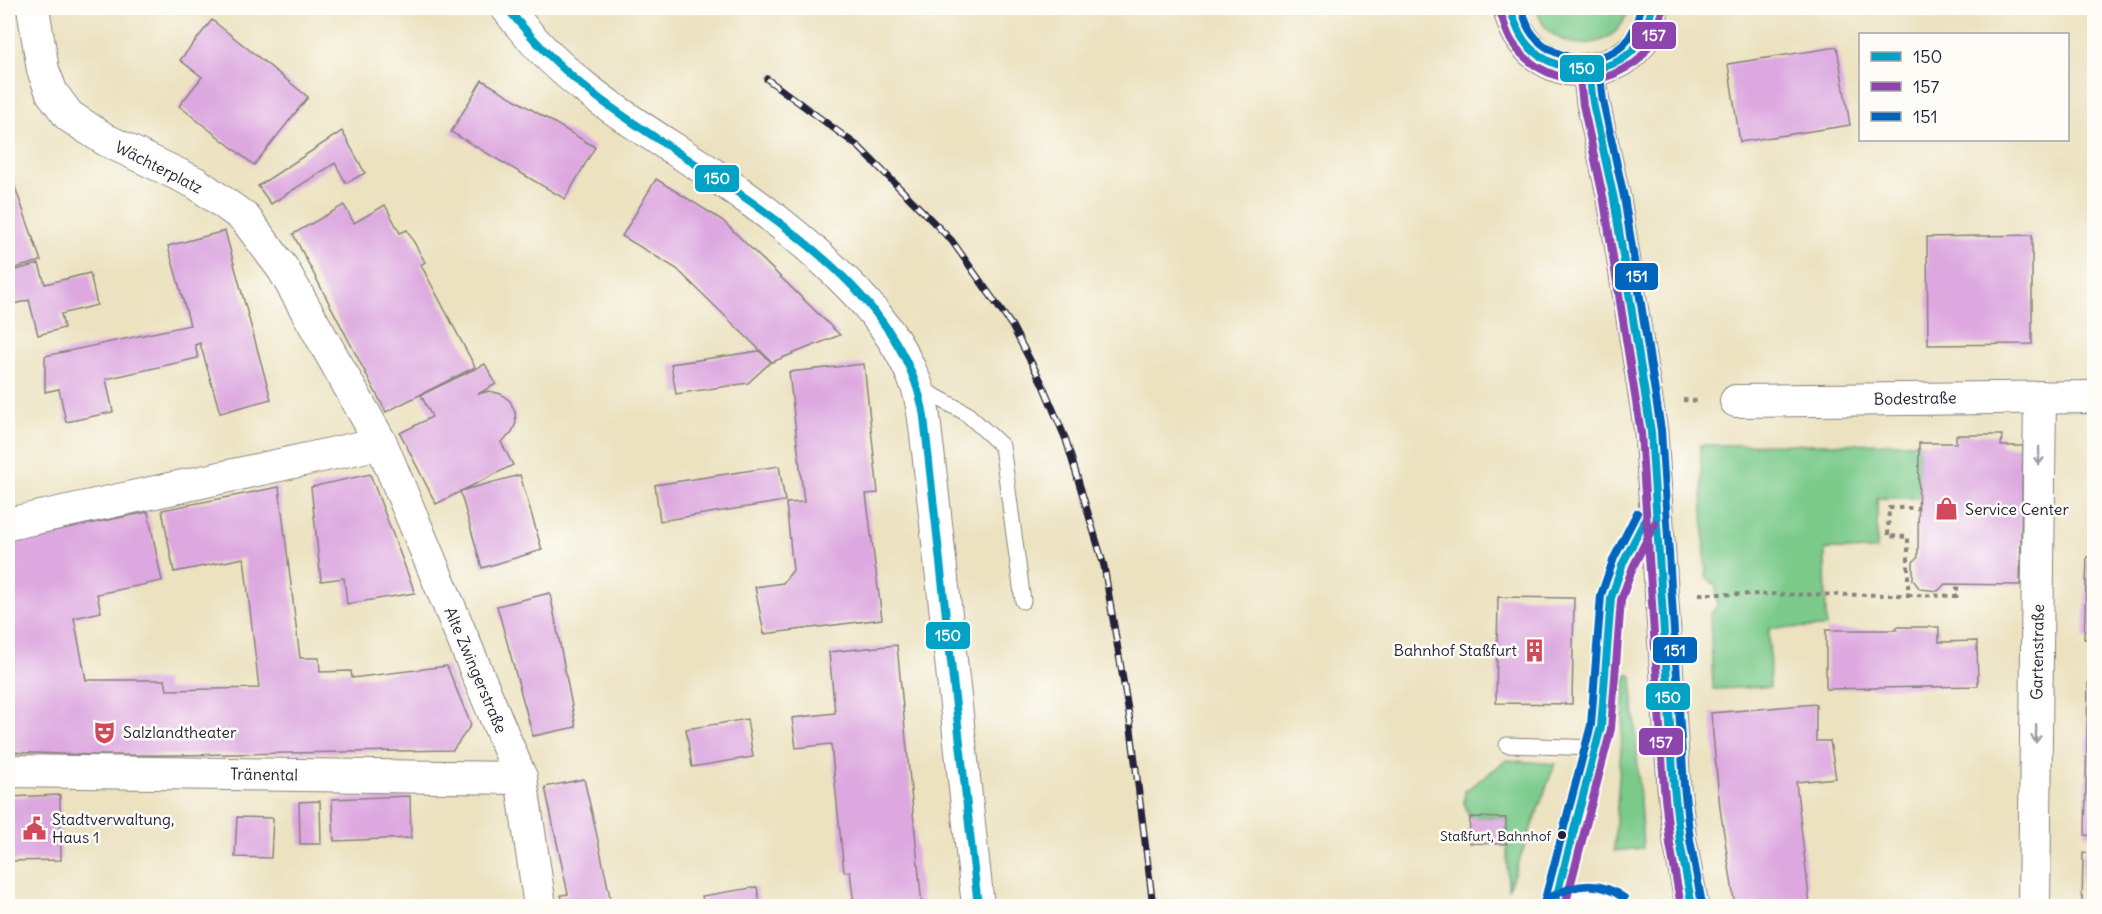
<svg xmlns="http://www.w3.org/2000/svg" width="2102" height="914" font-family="Delius,sans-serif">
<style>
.green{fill:#7bcb8b;stroke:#4e7663;stroke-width:1.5}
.building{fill:#dda8e0}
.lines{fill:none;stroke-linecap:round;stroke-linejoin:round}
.service-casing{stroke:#87827e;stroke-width:17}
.minor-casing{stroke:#87827e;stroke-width:34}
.secondary-casing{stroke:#87827e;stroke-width:35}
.path{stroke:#87827e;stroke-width:4;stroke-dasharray:4.5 4.5;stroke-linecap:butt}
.service{stroke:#fff;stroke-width:15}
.minor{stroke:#fff;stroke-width:32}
.secondary{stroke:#fff;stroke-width:33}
.rail-casing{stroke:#22223b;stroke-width:7}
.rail{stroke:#fdfcf7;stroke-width:4.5;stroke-dasharray:14;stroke-linecap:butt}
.bus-1-casing{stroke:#fdfcf7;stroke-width:12}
.bus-2-casing{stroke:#fdfcf7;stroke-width:12}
.bus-3-casing{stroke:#fdfcf7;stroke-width:12}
.bus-1{stroke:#02a2c7;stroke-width:8}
.bus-2{stroke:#8e44ad;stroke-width:8}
.bus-3{stroke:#0065bd;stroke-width:8}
.oneway{stroke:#9c9ca7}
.bus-dot{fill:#22223b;stroke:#fdfcf7;stroke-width:2}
.labels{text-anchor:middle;stroke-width:5;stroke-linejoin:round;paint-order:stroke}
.bus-label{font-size:14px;fill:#22223b;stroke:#fdfcf7;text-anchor:end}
.street-label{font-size:16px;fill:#22223b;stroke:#fdfcf7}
.poi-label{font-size:16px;fill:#22223b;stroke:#fdfcf7;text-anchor:start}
.line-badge{stroke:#fdfcf7;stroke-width:2}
.badge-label{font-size:16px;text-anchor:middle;font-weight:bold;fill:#fff}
</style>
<rect width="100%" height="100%" fill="#fdfcf7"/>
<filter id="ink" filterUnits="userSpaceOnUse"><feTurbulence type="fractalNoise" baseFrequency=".0167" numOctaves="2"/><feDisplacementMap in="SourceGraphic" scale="12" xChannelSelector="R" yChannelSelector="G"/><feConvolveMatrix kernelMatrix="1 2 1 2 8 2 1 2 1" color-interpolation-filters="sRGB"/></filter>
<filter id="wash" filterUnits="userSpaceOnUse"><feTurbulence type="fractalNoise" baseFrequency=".008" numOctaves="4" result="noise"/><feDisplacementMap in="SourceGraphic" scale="24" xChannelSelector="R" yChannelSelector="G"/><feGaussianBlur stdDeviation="1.35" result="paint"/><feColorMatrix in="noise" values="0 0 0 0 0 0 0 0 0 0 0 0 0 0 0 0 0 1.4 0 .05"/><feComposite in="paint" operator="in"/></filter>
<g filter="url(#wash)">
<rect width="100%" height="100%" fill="#ece2c0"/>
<g class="green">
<path d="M1537 8H1628C1619 56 1546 56 1537 8Z"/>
<path d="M1919 443V498H1877V550L1825 549 1826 627 1769 628 1770 687 1713 689 1710 615 1717 606 1716 586 1706 577 1700 445Z"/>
<path d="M1626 674 1632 676 1643 848 1614 851Z"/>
<path d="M1507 760 1555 764 1508 890 1506 818 1470 817 1464 803 1465 791Z"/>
</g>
<g id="blocks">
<g class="building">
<path d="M212 20 308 97 254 165 179 106 202 77 180 60Z"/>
<path d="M1837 47 1850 125 1740 142 1728 64Z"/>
<path d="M482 80 595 147 565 199 451 132Z"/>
<path d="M342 131 365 173 346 183 335 163 271 204 258 186Z"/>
<path d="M8 167 41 261 8 270Z"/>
<path d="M656 179 722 220 840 335 772 362 677 269 622 236Z"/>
<path d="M344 205 354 223 385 205 400 233 407 230 425 262 421 265 475 367 386 412 293 234Z"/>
<path d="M225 231 271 399 220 413 200 343 195 345 198 358 106 379 113 412 66 422 59 389 45 392V356L190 325 168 246Z"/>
<path d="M2032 235V344L1928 345 1927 237Z"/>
<path d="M39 264 45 284 90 273 97 305 61 314 64 328 38 335 29 300 14 304 8 272Z"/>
<path d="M759 351 771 362 748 383 676 394 671 364Z"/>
<path d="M485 364 496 384 478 394 489 391 501 394 510 401 515 412 516 423 511 434 501 442 513 465 436 504 400 433 432 417 421 395Z"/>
<path d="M864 364 878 493 866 494 882 619 764 634 755 587 783 583 793 570 786 503 804 502 789 372Z"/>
<path d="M1956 435H2002L2001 446H2023L2020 585 1945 584 1938 591 1920 589 1913 580V562L1918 557 1919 443H1956Z"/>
<rect x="2092" y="440" width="2" height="58"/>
<path d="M779 466 785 501 660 521 655 485Z"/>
<path d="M370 474 415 593 347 604 344 578 321 581 311 487Z"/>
<path d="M520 475 542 550 482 568 460 491Z"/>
<path d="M279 487 300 658H319L320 672 351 671 352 678 447 666 471 725 453 750 175 755H91L8 752V540L148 512 162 581 97 594 101 612 74 618 86 680H165L167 690 259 688 244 558 174 572 162 510Z"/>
<path d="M2087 557H2094V639H2084Z"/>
<path d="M550 593 576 727 533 736 497 606Z"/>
<path d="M1498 597 1574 598 1572 704 1496 703Z"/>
<path d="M1897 627H1939V642L1977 641 1978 686 1826 689V630H1897Z"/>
<path d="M897 645 922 906H854L850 871 844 872 831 744 796 748 792 718 835 713 829 652Z"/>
<path d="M2088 683H2094V836L2085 835Z"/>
<path d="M1816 704V741H1830L1836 778 1796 782 1810 906H1735L1720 808 1711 713Z"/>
<path d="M747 719 753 757 692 767 686 729Z"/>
<path d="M584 779 594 822 612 906H564L561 895 568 894 545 787Z"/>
<path d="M60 795 61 860 8 861V797Z"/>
<path d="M410 796 411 838 334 841 332 799Z"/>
<path d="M320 801 321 844H300L299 802Z"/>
<path d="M237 817 273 818 271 858 235 857Z"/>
<path d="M1470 817 1506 818V844L1469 843Z"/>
<path d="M2083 853 2094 854V906H2082Z"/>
<path d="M757 887 760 906H704L702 896Z"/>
</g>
</g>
</g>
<g filter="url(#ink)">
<use href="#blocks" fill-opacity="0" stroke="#87827e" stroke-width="1.5"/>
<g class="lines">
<defs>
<g id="service">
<path d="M920 388 966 413 1002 446 1023 601"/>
<path d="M1507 745 1595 748"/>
<path d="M1554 906 1601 727 1611 598 1623 563 1649 513"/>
<path d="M1556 906C1575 894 1599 889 1618 906"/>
</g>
<g id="minor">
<path d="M33 8 43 70 52 93 69 116 106 140 196 183 245 218 283 269 381 443 521 778 540 906"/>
<path d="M507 8C562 84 637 124 714 175 759 205 803 239 841 277 874 309 900 342 916 384 924 403 925 431 928 451L978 906"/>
<path d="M1736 401 2094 397"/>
<path d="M8 524 381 443"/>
<path d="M8 771 521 778"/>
<path d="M2034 906 2040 397"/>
</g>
<g id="secondary">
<path d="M1510 8C1526 93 1645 88 1652 8"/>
<path d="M1589 70 1593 103 1614 199 1651 432 1674 787 1680 842 1692 906"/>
</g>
</defs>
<use href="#service" class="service-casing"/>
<use href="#minor" class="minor-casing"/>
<use href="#secondary" class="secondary-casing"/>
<g class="path">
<path d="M1683 400 1700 401"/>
<path d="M1699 594 1908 595V537L1888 536 1889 508H1919"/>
<path d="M1908 595 1957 596V584"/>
</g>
<use href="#service" class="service"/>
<use href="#minor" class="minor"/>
<use href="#secondary" class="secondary"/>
<defs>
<path id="rail" d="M767 79 859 147 952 241 1012 326 1041 381 1066 440 1104 566 1130 721 1153 906"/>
</defs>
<use href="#rail" class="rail-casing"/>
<use href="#rail" class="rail"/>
<defs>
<g id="bus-1">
<path d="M507 8C535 43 565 73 601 100 707 179 902 272 924 417L978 906"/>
<path d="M1510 8C1513 17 1516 26 1520 34 1539 71 1599 81 1630 53 1643 41 1647 25 1652 8"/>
<path d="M1589 70 1593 103 1614 199 1651 432 1674 787 1680 842 1692 906"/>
<path d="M1554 906 1601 727 1611 598 1623 563 1646 518"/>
</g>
<g id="bus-2">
<path d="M1500 12C1504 21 1506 33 1512 42 1535 77 1585 91 1622 70 1628 67 1634 64 1638 60 1653 44 1656 31 1662 11"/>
<path d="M1579 71 1583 105 1604 201 1641 433 1664 788 1670 844 1681 906"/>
<path d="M1565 906 1611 729 1621 600 1633 567 1655 523"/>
</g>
<g id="bus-3">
<path d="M1521 8C1524 14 1526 23 1529 29 1547 60 1597 69 1623 45 1634 34 1637 22 1641 8"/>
<path d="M1599 69 1603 101 1624 197 1661 430 1684 786 1690 840 1702 904"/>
<path d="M1551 897C1576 883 1600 880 1624 898"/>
<path d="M1544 903 1591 725 1601 595 1614 558 1637 513"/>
</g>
</defs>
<use href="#bus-1" class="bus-1-casing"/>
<use href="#bus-2" class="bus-2-casing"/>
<use href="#bus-3" class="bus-3-casing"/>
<use href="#bus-1" class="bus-1"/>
<use href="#bus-2" class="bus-2"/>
<use href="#bus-3" class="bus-3"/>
</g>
<defs><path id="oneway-shaft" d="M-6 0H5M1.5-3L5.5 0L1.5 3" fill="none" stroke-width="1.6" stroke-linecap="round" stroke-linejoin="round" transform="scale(1.5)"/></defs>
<g class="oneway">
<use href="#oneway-shaft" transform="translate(2039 456) rotate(91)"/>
<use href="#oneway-shaft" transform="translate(2036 734) rotate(91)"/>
</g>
</g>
<defs>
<symbol id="shop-bare" viewBox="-9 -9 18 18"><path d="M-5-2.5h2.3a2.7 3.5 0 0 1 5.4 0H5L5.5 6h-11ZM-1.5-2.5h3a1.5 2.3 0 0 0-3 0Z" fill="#d1495b" stroke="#fdfcf7" stroke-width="2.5" paint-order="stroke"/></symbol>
<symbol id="building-bare" viewBox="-9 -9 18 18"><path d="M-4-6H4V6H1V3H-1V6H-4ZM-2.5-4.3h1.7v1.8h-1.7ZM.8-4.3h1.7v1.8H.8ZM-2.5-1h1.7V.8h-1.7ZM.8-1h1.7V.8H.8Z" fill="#d1495b" stroke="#fdfcf7" stroke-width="2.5" paint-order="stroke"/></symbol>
<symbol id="theatre-bare" viewBox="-9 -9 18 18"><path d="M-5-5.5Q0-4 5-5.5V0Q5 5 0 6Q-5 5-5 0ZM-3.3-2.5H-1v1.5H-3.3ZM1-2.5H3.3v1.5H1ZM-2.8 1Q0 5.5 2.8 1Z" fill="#d1495b" stroke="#fdfcf7" stroke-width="2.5" paint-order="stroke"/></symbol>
<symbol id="civic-bare" viewBox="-9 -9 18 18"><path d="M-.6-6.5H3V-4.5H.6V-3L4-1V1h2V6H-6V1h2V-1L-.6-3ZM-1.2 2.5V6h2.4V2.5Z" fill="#d1495b" stroke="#fdfcf7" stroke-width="2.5" paint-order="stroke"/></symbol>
</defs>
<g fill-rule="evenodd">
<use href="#shop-bare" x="1930" y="492" width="33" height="33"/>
<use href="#building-bare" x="1518" y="634" width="33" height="33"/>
<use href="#theatre-bare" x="88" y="716" width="33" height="33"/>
<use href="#civic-bare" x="18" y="812" width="33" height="33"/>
</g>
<circle class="bus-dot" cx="1562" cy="835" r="5"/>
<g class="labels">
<g class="bus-label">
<text x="1551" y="841">Staßfurt, Bahnhof</text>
</g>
<g class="street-label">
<text transform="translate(159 167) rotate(27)" y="6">Wächterplatz</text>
<text transform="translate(1915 398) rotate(-1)" y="6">Bodestraße</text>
<text transform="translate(2037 652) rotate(-89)" y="6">Gartenstraße</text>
<text transform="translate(476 670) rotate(67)" y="6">Alte Zwingerstraße</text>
<text transform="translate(264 774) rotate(1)" y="6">Tränental</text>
</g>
<g class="poi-label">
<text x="1965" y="515">Service Center</text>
<text x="1517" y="656" text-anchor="end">Bahnhof Staßfurt</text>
<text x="123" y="738">Salzlandtheater</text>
<text x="52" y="825">Stadtverwaltung,<tspan x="52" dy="18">Haus 1</tspan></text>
</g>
</g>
<g class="line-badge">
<rect x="1631" y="21" width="46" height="29" rx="6" fill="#8e44ad"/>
<rect x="1559" y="54" width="46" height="29" rx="6" fill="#02a2c7"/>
<rect x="694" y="164" width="46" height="29" rx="6" fill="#02a2c7"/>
<rect x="1614" y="262" width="45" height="29" rx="6" fill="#0065bd"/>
<rect x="925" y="621" width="46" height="29" rx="6" fill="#02a2c7"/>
<rect x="1652" y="636" width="46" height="28" rx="6" fill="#0065bd"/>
<rect x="1645" y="682" width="46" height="29" rx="6" fill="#02a2c7"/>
<rect x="1638" y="727" width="46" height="29" rx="6" fill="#8e44ad"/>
</g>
<g class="badge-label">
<text x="1654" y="41">157</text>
<text x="1582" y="74">150</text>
<text x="717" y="184">150</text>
<text x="1637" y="282">151</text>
<text x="948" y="641">150</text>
<text x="1675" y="656">151</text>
<text x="1668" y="703">150</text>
<text x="1661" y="748">157</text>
</g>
<rect width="2102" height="914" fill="none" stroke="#fdfcf7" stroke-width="30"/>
<rect x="1859" y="33" width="210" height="108" fill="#fdfcf7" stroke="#a5a5ac" stroke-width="1.5"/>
<rect x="1871" y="52" width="30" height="9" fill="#02a2c7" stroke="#a5a5ac" stroke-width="1.5"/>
<text x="1913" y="63" font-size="18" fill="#22223b">150</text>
<rect x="1871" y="82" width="30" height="9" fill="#8e44ad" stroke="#a5a5ac" stroke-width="1.5"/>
<text x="1913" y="93" font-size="18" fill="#22223b">157</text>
<rect x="1871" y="112" width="30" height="9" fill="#0065bd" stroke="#a5a5ac" stroke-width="1.5"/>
<text x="1913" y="123" font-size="18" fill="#22223b">151</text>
</svg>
